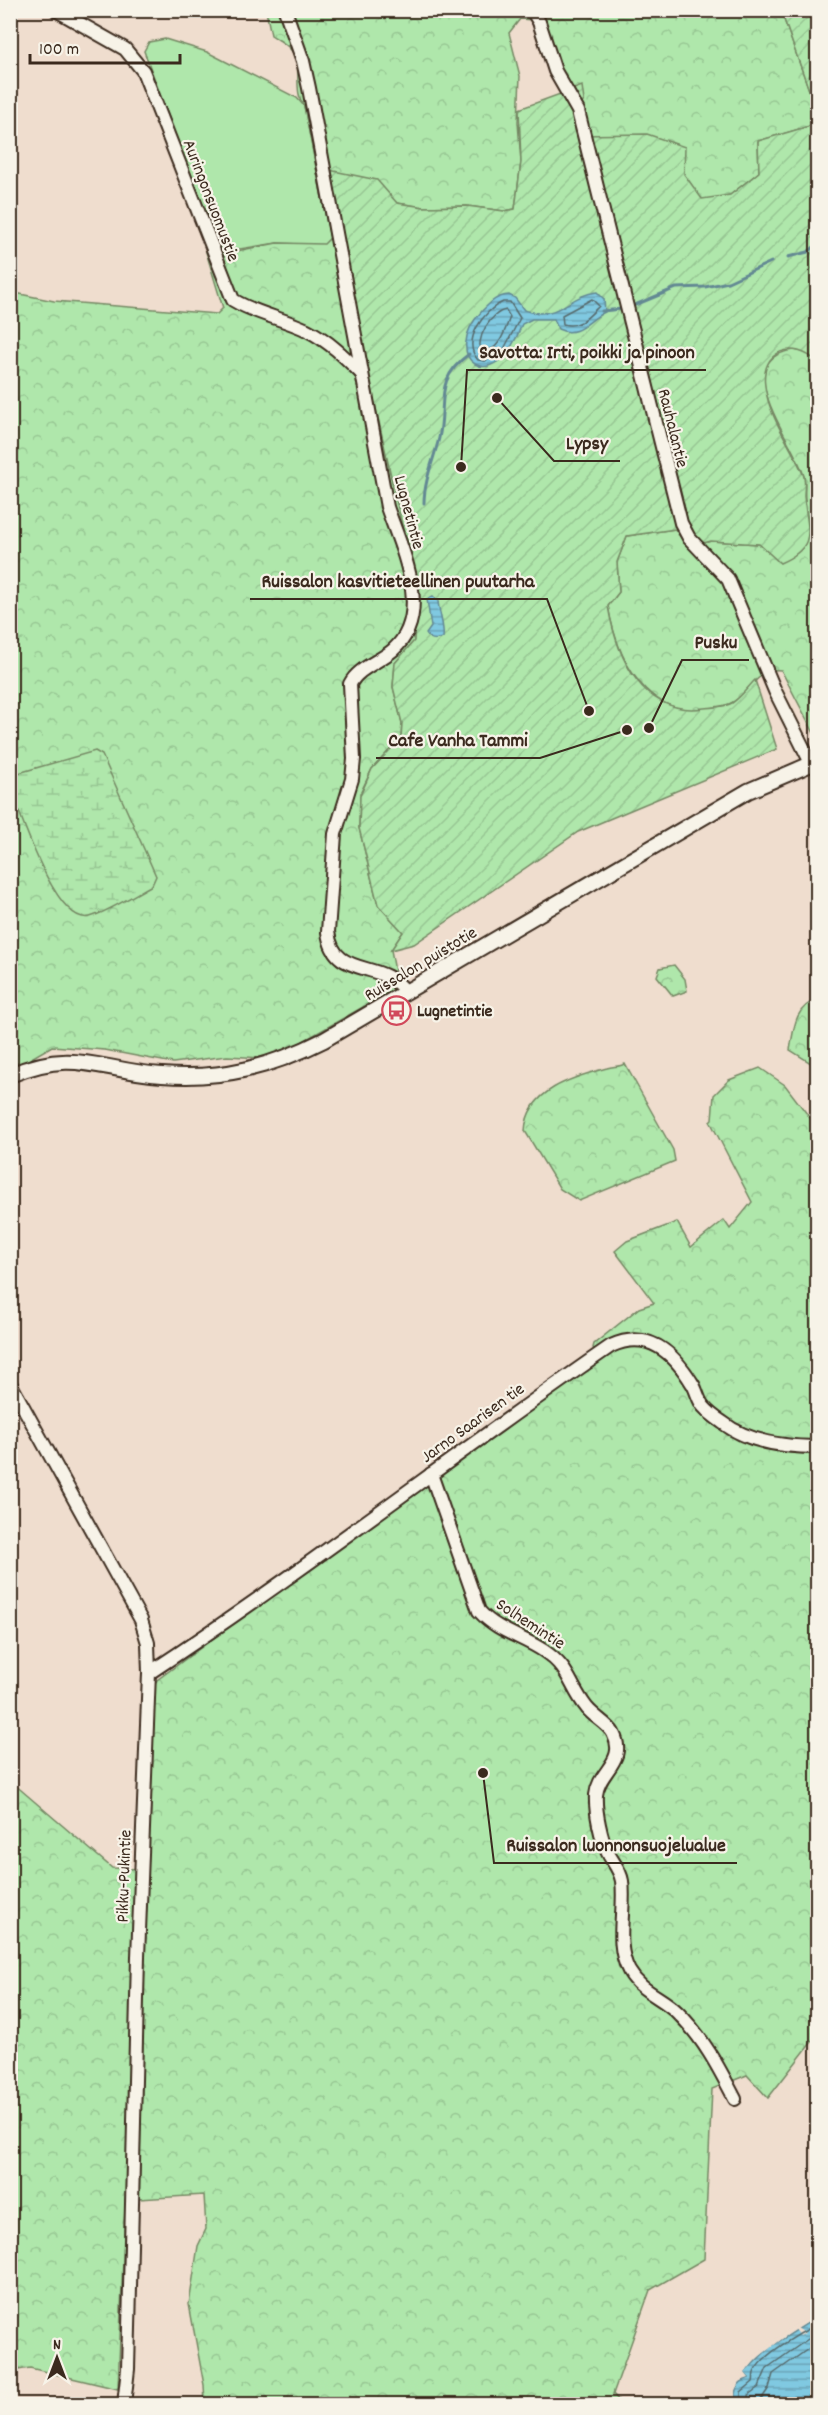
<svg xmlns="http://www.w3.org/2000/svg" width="828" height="2415" font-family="Dekko,sans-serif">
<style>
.grass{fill:#afe7ab;stroke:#758864;stroke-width:1.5}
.forest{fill:url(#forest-crowns);stroke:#758864;stroke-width:1.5}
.wetland{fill:url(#wetland-marsh);stroke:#758864;stroke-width:1.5}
.garden{fill:url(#garden-furrows);stroke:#758864;stroke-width:1.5}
.water{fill:url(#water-rules);stroke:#648993;stroke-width:1.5}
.pier{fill:#efddce}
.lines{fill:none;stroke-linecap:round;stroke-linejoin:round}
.shore{stroke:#576a6c;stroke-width:1.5}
.stream{stroke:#648993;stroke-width:3}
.minor-casing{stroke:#3b2a1e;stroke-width:16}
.tertiary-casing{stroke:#3b2a1e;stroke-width:18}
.minor{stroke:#f7f3e8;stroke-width:12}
.tertiary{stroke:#f7f3e8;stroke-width:14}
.labels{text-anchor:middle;stroke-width:4.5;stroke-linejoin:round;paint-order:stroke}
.street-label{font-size:18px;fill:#3b2a1e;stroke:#f7f3e8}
.poi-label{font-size:18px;font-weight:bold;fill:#3b2a1e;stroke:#f7f3e8;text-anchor:start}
.leader{fill:none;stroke:#3b2a1e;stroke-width:2}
.callout-dot{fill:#3b2a1e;stroke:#f7f3e8;stroke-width:2}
.callout-label{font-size:20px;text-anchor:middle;font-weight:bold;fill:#3b2a1e;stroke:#f7f3e8;stroke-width:4.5;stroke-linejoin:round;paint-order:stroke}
</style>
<defs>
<pattern id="forest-crowns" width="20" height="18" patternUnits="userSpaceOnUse" patternTransform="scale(1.5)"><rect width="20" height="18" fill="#afe7ab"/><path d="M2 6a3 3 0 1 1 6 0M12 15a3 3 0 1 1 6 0" fill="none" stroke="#97c693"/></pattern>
<pattern id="wetland-marsh" width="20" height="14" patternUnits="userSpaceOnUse" patternTransform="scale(1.5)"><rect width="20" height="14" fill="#afe7ab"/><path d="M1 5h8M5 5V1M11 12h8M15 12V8" fill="none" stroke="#97c693"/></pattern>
<pattern id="garden-furrows" width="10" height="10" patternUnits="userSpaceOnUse" patternTransform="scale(1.5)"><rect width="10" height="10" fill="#afe7ab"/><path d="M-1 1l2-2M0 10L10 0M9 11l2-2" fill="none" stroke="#97c693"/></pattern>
<pattern id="water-rules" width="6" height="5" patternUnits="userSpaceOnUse" patternTransform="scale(1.5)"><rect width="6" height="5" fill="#80c9e1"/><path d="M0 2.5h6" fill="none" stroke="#6aa3b6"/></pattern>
</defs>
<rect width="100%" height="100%" fill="#efddce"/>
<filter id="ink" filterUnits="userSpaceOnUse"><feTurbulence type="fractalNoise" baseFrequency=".0167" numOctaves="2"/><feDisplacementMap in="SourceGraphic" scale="12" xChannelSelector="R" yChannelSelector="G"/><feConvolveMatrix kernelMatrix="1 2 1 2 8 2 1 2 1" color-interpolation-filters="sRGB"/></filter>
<g filter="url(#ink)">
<path class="grass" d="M165 39 207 52 297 98 304 106 330 238 324 245 277 243 221 252 216 244 144 51 149 42Z"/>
<g class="forest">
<path d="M266 11H781L814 104 813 125 758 141 759 172 730 195 702 200 684 174 579 135 549 38 546 21 520 19 509 33 520 76 518 122 521 162 515 209 504 211 467 206 424 207 397 203 329 170 368 373 416 588 414 641 395 663 393 687 402 723 401 738 372 769 360 794 359 828 378 905 403 932 391 950 398 987 291 1048 264 1058 227 1056 173 1063 105 1050 52 1046 11 1070 10 292 54 301 217 314 223 308 206 252H232L277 243 324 244 330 238 304 106C292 90 304 67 291 50 287 44 277 39 271 35Z"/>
<path d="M794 350 809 353 818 362 817 739 781 670C758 666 748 697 729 704 656 730 619 670 608 606L619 592 617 562 627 536 675 529 688 547 711 541 759 544 810 535C808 523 806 511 805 499 804 491 806 483 804 476 795 443 725 359 794 350Z"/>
<path d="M674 965 685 979 687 991 673 996 657 976 660 968Z"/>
<path d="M817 1000H818L817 1067 790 1050C794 1029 794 1007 817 1000Z"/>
<path d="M625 1064 673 1150 675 1161 579 1201 560 1189 525 1131C527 1090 573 1077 607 1068 613 1066 619 1067 625 1064Z"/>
<path d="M760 1068 785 1085 817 1127 818 2034 768 2098 747 2075 712 2089 704 2259 650 2290 613 2394 622 2404H205L204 2385 189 2304 198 2246 206 2229 204 2195 139 2199 151 1695 157 1680 597 1355 593 1348 594 1344 639 1308 654 1303 615 1251 627 1241 677 1222 691 1247 724 1220 730 1229 752 1202 710 1121 712 1119 714 1095 729 1080Z"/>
<path d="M14 1784 112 1868 138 1869 118 2389 30 2368 11 2371 10 1785Z"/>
</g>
<path class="wetland" d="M95 751 102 755 156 876 152 885C134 895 108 912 90 917 56 926 21 815 11 790L10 778 15 774Z"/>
<path class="garden" d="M781 11H810L818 37 817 362C794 339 760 350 765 386 769 418 791 445 803 474 806 480 804 489 804 496 807 530 819 546 780 563L759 544 711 541 688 547 675 529 627 536 617 562 619 592 608 606C617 658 643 717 704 708 712 707 725 707 732 703 740 698 748 687 755 680L777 749 578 832 414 944 391 950 403 932 378 905 359 828 360 796 372 769 401 738 402 723 393 687 395 663 414 641 416 588 368 373 329 170 377 180 397 203 424 207 467 206 504 211 515 209 521 162 519 109 582 86 584 101 573 113 579 135 647 134 685 147 684 174 702 199 730 195 759 172 758 141 813 125 814 104Z"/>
<g class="water">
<path d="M597 292 604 299 605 312C588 319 579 339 558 329L554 319H532L522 324C494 402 438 357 482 311 491 302 496 296 509 295L515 298 524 310C558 322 568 295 597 292Z"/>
<path d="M433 596 438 601C439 613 445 628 443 638 437 640 430 641 426 634L431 627 427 599Z"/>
<path d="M817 2317V2404H735C734 2392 735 2383 749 2378L744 2373 770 2347Z"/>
</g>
<path class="pier" d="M818 2314 817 2317 797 2328 805 2333 800 2336 795 2329 756 2359 745 2373 749 2378 740 2381 735 2390V2403L732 2404 731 2394 739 2378H745L741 2374 754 2357 792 2327Z"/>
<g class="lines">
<g class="shore">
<path d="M592 299 599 306C589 316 579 329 563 324L562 315Z"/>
<path d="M503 302H510L520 318 504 349 485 361 478 360C461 341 484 310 503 302Z"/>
<path d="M506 310 510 317C504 333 500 350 482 353 474 340 491 312 506 310Z"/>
<path d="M741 2404V2392L753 2382C754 2379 753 2376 754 2373 759 2356 802 2332 818 2324"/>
<path d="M749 2404 748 2395 759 2387 767 2368 818 2332"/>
<path d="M758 2404 769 2388 773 2374 818 2342"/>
</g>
<g class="stream">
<path d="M788 257 808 252 818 244"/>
<path d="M635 305 676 288 705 287 728 282 771 262"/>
<path d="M602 311 622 309"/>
<path d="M424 503C424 481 434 459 439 438 447 404 433 380 469 354"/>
</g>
<defs>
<g id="minor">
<path d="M56 10 125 49 143 71 233 300C256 314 282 318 307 330 329 341 345 357 362 374"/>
<path d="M285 10 303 61 309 88 387 507C401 548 434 614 393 650 379 662 358 668 350 684L354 759 352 779 335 834 328 932C334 980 381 958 406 992"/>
<path d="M532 10 539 22 555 71 578 111 681 523 689 538 728 579 775 691 811 763"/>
<path d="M10 1383 141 1620 148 1643 149 1673 138 1957 128 2369 124 2404"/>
<path d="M431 1474 479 1611C498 1632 522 1636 544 1651 571 1669 569 1686 587 1708 594 1717 608 1724 613 1733 628 1761 598 1771 596 1795 595 1811 601 1839 608 1853 613 1863 620 1869 622 1881 626 1910 614 1943 629 1971 641 1992 662 1997 677 2012 703 2037 719 2068 735 2099"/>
<path d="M149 1673C307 1569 456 1453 611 1346 648 1329 673 1352 692 1383 697 1390 698 1401 704 1407 709 1413 716 1418 722 1422 748 1443 785 1447 818 1447"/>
</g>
<path id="tertiary" d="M10 1075C76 1047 99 1071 162 1075 222 1080 271 1067 324 1040L748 791 818 761"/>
</defs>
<use href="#minor" class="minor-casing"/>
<use href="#tertiary" class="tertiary-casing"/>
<use href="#minor" class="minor"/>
<use href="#tertiary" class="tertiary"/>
</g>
</g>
<defs>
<symbol id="bus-ring" viewBox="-11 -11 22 22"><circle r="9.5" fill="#f7f3e8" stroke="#d1495b" stroke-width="1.5"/><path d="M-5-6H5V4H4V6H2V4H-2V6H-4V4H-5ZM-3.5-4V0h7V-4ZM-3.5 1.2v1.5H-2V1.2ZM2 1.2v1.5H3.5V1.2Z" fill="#d1495b"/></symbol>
</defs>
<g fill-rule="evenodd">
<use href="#bus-ring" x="380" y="994" width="33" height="33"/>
</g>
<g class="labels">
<g class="street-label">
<text transform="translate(212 200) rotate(69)" y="6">Auringonsuomustie</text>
<text transform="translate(674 428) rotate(76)" y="6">Rauhalantie</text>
<text transform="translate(410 512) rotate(75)" y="6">Lugnetintie</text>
<text transform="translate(420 963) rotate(-31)" y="6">Ruissalon puistotie</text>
<text transform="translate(472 1422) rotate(-36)" y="6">Jarno Saarisen tie</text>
<text transform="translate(531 1623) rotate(33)" y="6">Solhemintie</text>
<text transform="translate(123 1876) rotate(-88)" y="6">Pikku-Pukintie</text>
</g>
<g class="poi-label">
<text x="417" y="1016">Lugnetintie</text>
</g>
</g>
<path class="leader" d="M461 467L467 370H706M497 398L554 461H620M589 711L547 599H250M649 728L682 660H749M627 730L540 758H376M483 1773L494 1863H737"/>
<g class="callout-dot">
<circle cx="461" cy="467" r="6"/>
<circle cx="497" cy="398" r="6"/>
<circle cx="589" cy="711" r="6"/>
<circle cx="649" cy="728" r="6"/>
<circle cx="627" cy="730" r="6"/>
<circle cx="483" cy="1773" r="6"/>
</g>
<g class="callout-label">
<text x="587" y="358">Savotta: Irti, poikki ja pinoon</text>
<text x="587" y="449">Lypsy</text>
<text x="398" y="587">Ruissalon kasvitieteellinen puutarha</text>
<text x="716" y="648">Pusku</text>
<text x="458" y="746">Cafe Vanha Tammi</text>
<text x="616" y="1851">Ruissalon luonnonsuojelualue</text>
</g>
<rect width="828" height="2415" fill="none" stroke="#f7f3e8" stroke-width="36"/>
<rect x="18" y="18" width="792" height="2379" fill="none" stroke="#3b2a1e" stroke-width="2" filter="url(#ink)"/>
<g transform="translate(57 2358)" stroke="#f7f3e8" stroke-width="4.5" paint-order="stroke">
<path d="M0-4.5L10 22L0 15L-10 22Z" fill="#3b2a1e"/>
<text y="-9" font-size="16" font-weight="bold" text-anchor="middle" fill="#3b2a1e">N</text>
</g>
<path d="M30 54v9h150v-9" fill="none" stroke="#3b2a1e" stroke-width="3"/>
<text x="39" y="54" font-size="18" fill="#3b2a1e" stroke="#f7f3e8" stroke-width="4.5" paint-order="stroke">100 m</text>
</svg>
